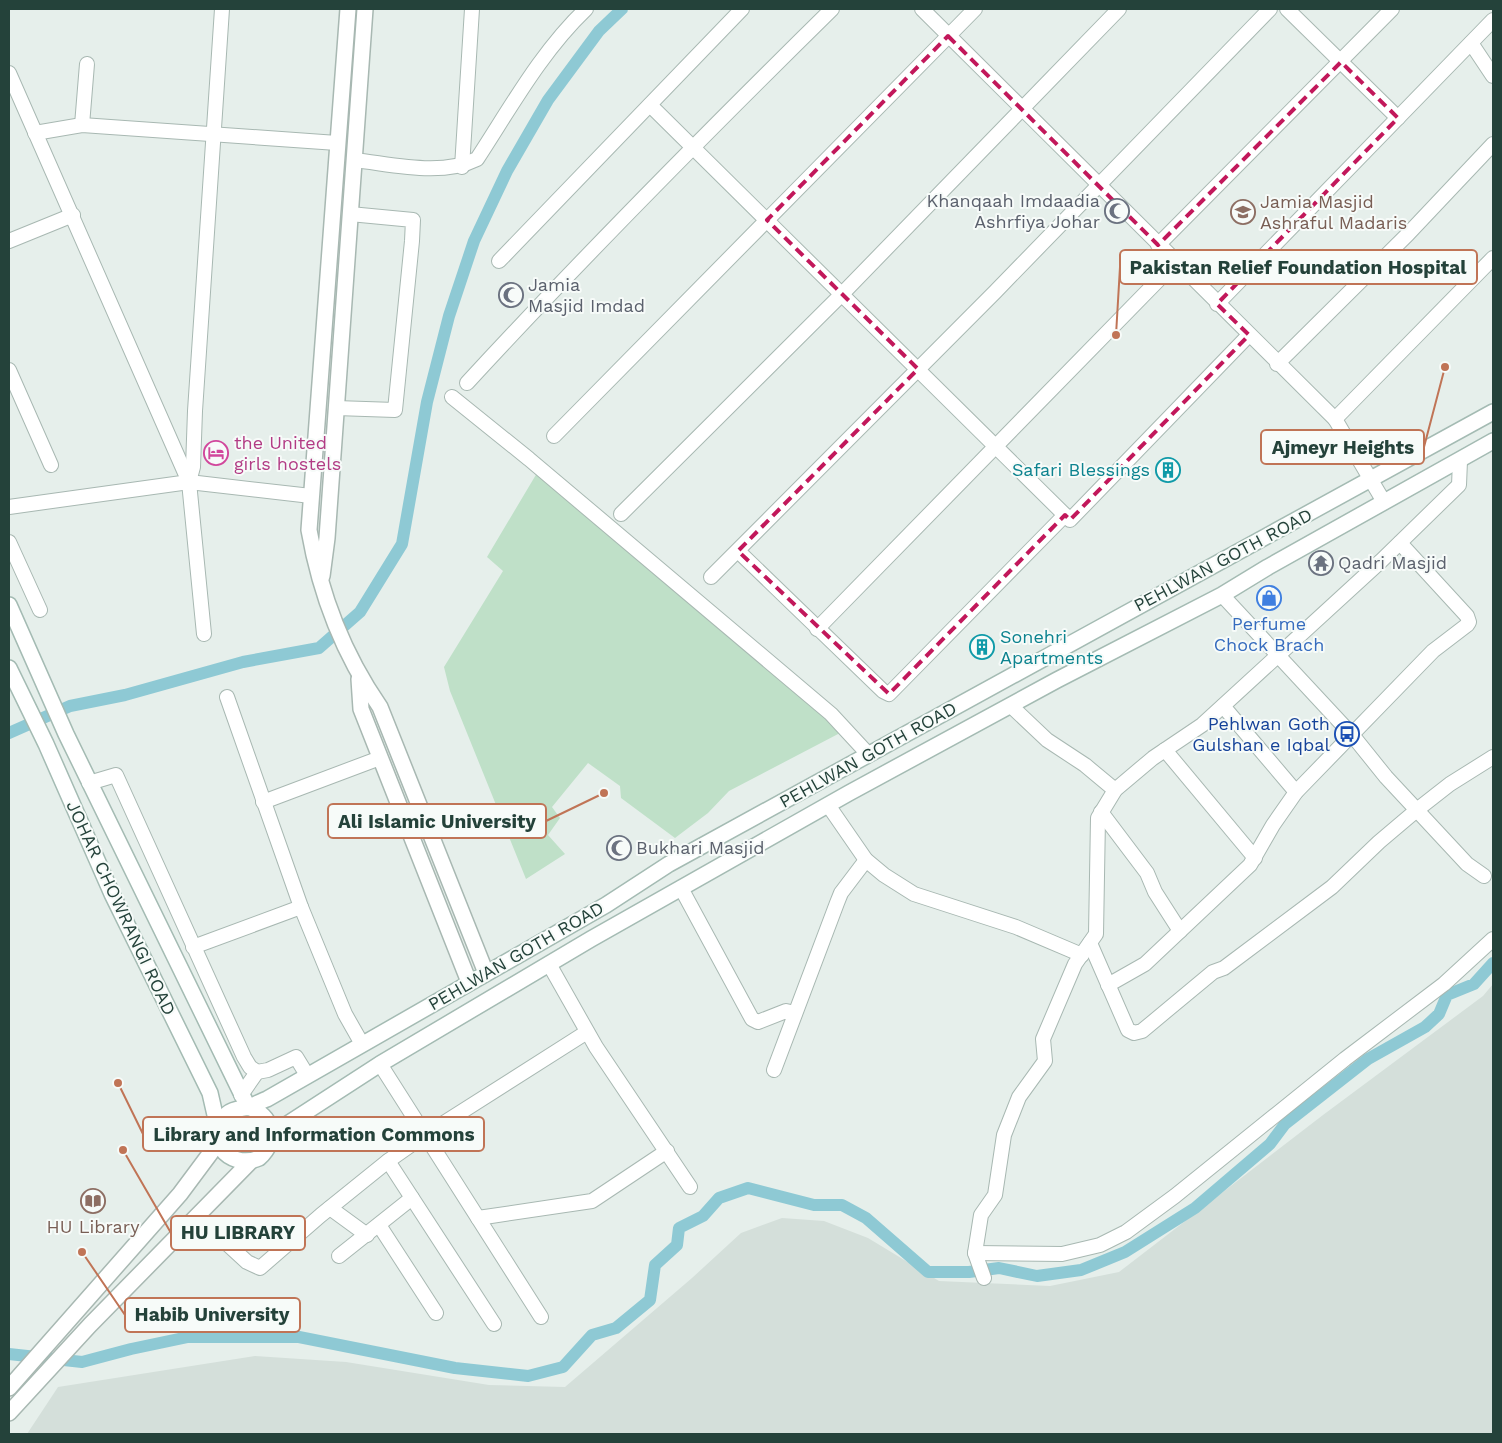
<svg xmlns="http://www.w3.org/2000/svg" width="1502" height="1443" font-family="'Work Sans',sans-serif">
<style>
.built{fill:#d4dfda}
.green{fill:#bfe0c8}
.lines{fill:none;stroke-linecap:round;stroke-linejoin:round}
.canal{stroke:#8ec9d4;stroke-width:12}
.minor-casing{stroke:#a8b8b2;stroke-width:16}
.tertiary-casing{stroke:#a8b8b2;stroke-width:18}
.secondary-casing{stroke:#a4bbb3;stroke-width:18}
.minor{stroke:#fff;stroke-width:14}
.tertiary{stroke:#fff;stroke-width:15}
.secondary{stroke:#fff;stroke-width:15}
.marked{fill:none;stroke:#c2185b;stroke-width:4;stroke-dasharray:10 6;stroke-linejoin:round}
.labels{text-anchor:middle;stroke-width:4;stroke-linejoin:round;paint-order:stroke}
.worship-label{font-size:18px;fill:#5b616d;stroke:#f7fbf9;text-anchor:start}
.education-label{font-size:18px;fill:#785e54;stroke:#f7fbf9;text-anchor:start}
.hotel-label{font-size:18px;fill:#b23c85;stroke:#f7fbf9;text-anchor:start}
.culture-label{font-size:18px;fill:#0d838f;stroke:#f7fbf9;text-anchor:end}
.street-label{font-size:18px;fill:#24423a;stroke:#f7fbf9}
.shop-label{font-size:18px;fill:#366cbe;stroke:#f7fbf9}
.transit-label{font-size:18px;fill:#164399;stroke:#f7fbf9;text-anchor:end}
.leader{fill:none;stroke:#c07456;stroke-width:2}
.callout-dot{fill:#c07456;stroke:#f7fbf9;stroke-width:2}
.callout{fill:#f7fbf9;stroke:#c07456;stroke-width:2}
.callout-label{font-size:19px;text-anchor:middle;font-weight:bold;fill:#24423a}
</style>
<rect width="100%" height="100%" fill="#e6efeb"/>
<path class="built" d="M1493 984V1434H27L58 1387 255 1356 346 1362 489 1385 565 1387 692 1278 741 1233 782 1218 824 1221 868 1238 939 1281 1050 1286 1119 1272 1323 1115 1483 996Z"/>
<path class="green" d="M537 473 808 700 840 733 729 791 708 813 675 838 621 798 620 786 588 763 552 807 560 818 548 835 565 854 526 879 450 691 444 667 503 571 487 557Z"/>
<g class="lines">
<g class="canal">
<path d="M9 733 70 706 125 695 243 662 319 648 360 612 402 544 427 402 449 316 474 241 507 171 548 100 599 31 622 9"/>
<path d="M9 1354 82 1362 131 1349 188 1337H299L455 1368 528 1376 563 1367 592 1335 616 1328 650 1300 655 1265 677 1245 679 1228 703 1216 719 1198 748 1188 814 1205H842L866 1218 928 1272H969L999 1268 1037 1276 1081 1270 1125 1252 1195 1208 1270 1144 1285 1124 1368 1059 1425 1027 1439 1014 1447 995 1474 984 1493 963"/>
</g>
<defs>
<g id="minor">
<path d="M922 9 1335 419 1493 258"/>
<path d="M1287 9 1398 118"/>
<path d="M1471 43 1493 76"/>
<path d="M9 73 189 482 204 634"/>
<path d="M650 105 1070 520 1249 335"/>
<path d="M82 125 87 64"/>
<path d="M35 133 82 125 337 143"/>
<path d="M354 160C392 164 441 177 477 159 511 107 541 52 586 9"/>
<path d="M462 167 472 9"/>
<path d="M9 241 73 215"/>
<path d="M1158 245 1392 9"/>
<path d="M499 261 742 9"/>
<path d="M1217 304 1493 20"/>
<path d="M1277 364 1408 234 1493 144"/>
<path d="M9 370 51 465"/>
<path d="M467 383C585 255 708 131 832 9"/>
<path d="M452 397 529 459 831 714 868 754"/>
<path d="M336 408 395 410 412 241 413 220 350 214"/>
<path d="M1335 419 1384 502"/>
<path d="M554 436 975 9"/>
<path d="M189 482 193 467 195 411 222 9"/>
<path d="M9 507 189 482 311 496"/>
<path d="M621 514 843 293 1119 9"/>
<path d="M9 542 40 610"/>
<path d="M738 551 883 691 889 694 1065 515"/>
<path d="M711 577 995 292 1270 9"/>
<path d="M1222 595 1353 736 1386 777 1467 864 1484 876"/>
<path d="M817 629 1176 262"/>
<path d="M1011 706 1047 740 1085 765 1115 790"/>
<path d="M1223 706 1296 792"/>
<path d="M1165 750 1255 858"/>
<path d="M89 783 116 775 244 1057 250 1067 257 1072 241 1095"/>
<path d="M263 802 380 758"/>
<path d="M828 805 866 860 884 875 914 894 1016 927 1082 955"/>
<path d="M1101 812 1147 873 1155 892 1180 931"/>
<path d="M681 888 752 1019 758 1022 786 1011 795 1013"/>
<path d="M301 907 345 1014 362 1044"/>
<path d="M1090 943 1128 1030 1134 1033 1142 1031 1213 972 1224 968 1332 887 1379 842 1418 809 1450 784 1493 757"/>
<path d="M193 947 301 907 227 697"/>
<path d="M549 964 596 1047 690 1187"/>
<path d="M1108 985 1145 964 1250 865 1273 825 1296 792 1433 651 1467 625 1469 622 1467 616 1400 543"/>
<path d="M380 1064 541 1317"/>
<path d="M774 1070 837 903 841 893 866 860"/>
<path d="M257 1072 268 1070 296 1057 307 1075"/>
<path d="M388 1161 494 1324"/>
<path d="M330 1208 367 1235"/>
<path d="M197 1216 247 1262 260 1268 321 1215 388 1161 425 1135 587 1032"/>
<path d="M478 1218 592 1201 667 1151"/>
<path d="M379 1225 436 1313"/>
<path d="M975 1253 1062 1254 1100 1245 1126 1232 1175 1196 1345 1059 1444 984 1493 939"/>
<path d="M339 1256 412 1198"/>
<path d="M984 1278 975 1253 981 1215 995 1195 1004 1135 1019 1097 1045 1061 1043 1039 1075 964 1096 934 1098 818 1115 790 1153 758 1202 725 1381 561 1459 485 1460 461"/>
</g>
<g id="tertiary">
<path d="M348 9 309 530C320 593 344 655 380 707L486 973"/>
<path d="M322 576 327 538 365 9"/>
<path d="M359 679 361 709 469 982"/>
<path d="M9 1388 180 1194 218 1143"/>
<path d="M9 1413 90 1325 251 1161"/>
</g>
<g id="secondary">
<path d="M9 605 66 734 248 1107"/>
<path d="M9 668 46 744 112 894 210 1093 218 1128"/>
<path d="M248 1107C273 1115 279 1140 259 1158 228 1171 201 1136 227 1114 234 1108 241 1109 249 1107 255 1105 261 1101 267 1099L606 905 669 864 1493 412"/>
<path d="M272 1134 380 1064 591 939 849 793 1057 680 1222 595 1268 567 1493 441"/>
</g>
</defs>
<use href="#minor" class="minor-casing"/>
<use href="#tertiary" class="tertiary-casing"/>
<use href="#secondary" class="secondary-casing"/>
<use href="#minor" class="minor"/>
<use href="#tertiary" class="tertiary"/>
<use href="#secondary" class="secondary"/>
</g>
<path class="marked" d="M948 36 1158 245 1341 62 1398 118 1217 304 1249 335 1070 520 1065 515 889 694 738 551 918 369 767 220Z"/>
<defs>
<symbol id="mosque-ring" viewBox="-11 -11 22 22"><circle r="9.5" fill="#f7fbf9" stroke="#6b7280" stroke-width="1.5"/><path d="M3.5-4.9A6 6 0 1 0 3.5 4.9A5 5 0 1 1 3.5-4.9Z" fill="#6b7280"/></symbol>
<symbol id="university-ring" viewBox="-11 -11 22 22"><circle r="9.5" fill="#f7fbf9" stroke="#8d6e63" stroke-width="1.5"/><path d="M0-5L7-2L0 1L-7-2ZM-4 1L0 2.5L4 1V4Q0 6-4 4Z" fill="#8d6e63"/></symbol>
<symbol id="hotel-ring" viewBox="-11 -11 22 22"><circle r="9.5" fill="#f7fbf9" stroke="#d1479c" stroke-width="1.5"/><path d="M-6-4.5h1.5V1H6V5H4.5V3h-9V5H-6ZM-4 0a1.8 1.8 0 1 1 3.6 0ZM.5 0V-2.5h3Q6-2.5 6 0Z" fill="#d1479c"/></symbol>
<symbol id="building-ring" viewBox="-11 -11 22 22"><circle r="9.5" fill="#f7fbf9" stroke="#0f9aa8" stroke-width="1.5"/><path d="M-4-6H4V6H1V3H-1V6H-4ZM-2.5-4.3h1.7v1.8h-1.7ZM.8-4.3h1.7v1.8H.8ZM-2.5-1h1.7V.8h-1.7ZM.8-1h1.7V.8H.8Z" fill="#0f9aa8"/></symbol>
<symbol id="temple-ring" viewBox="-11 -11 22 22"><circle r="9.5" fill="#f7fbf9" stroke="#6b7280" stroke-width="1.5"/><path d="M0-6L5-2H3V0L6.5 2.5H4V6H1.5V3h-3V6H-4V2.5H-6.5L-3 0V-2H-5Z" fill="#6b7280"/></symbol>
<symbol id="shop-ring" viewBox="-11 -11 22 22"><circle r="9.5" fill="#f7fbf9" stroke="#3f7fe0" stroke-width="1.5"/><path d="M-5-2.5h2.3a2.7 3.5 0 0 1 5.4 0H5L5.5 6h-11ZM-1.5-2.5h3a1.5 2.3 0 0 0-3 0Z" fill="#3f7fe0"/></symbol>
<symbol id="bus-ring" viewBox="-11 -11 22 22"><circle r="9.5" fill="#f7fbf9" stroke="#1a4fb4" stroke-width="1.5"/><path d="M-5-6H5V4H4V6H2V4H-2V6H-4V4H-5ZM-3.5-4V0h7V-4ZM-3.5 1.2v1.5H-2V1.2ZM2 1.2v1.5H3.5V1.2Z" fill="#1a4fb4"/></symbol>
<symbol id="library-ring" viewBox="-11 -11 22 22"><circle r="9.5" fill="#f7fbf9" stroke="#8d6e63" stroke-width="1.5"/><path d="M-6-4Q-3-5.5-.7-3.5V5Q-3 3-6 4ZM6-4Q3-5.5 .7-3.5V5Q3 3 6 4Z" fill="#8d6e63"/></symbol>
</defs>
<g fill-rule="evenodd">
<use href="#mosque-ring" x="1103" y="197" width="28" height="28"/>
<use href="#university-ring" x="1229" y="198" width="28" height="28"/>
<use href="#mosque-ring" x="497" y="281" width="28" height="28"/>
<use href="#hotel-ring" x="202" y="439" width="28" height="28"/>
<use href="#building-ring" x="1154" y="456" width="28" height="28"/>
<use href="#temple-ring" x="1307" y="549" width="28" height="28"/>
<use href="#shop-ring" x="1255" y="584" width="28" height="28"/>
<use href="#building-ring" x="968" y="633" width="28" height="28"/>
<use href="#bus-ring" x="1333" y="720" width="28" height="28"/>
<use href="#mosque-ring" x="605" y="834" width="28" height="28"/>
<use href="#library-ring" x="79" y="1187" width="28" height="28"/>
</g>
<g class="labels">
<g class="worship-label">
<text x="1100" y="207" text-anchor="end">Khanqaah Imdaadia<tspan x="1100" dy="21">Ashrfiya Johar</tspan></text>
<text x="528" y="291">Jamia<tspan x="528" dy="21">Masjid Imdad</tspan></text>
<text x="1338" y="569">Qadri Masjid</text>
<text x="636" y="854">Bukhari Masjid</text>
</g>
<g class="education-label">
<text x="1260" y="208">Jamia Masjid<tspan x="1260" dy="21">Ashraful Madaris</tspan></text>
<text x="93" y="1233" text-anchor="middle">HU Library</text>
</g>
<g class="hotel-label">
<text x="234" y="449">the United<tspan x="234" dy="21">girls hostels</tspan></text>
</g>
<g class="culture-label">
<text x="1150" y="476">Safari Blessings</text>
<text x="1000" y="643" text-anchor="start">Sonehri<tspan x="1000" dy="21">Apartments</tspan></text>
</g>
<g class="street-label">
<text transform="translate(1223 560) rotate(-28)" y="6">PEHLWAN GOTH ROAD</text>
<text transform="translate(868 755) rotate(-29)" y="6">PEHLWAN GOTH ROAD</text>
<text transform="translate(121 908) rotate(65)" y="6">JOHAR CHOWRANGI ROAD</text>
<text transform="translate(516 956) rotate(-30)" y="6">PEHLWAN GOTH ROAD</text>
</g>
<g class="shop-label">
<text x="1269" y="630">Perfume<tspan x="1269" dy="21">Chock Brach</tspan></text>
</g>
<g class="transit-label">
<text x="1330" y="730">Pehlwan Goth<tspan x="1330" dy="21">Gulshan e Iqbal</tspan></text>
</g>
</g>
<path class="leader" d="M1116 335L1120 267M1445 367L1424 447M604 793L546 821M118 1083L143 1134M123 1150L171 1233M82 1252L125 1315"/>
<g class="callout-dot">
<circle cx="1116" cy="335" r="5"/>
<circle cx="1445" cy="367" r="5"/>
<circle cx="604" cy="793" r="5"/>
<circle cx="118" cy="1083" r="5"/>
<circle cx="123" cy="1150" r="5"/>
<circle cx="82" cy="1252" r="5"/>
</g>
<g class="callout">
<rect x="1120" y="250" width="357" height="34" rx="5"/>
<rect x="1261" y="430" width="163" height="34" rx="5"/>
<rect x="328" y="804" width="218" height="34" rx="5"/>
<rect x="143" y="1117" width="341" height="34" rx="5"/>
<rect x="171" y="1216" width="134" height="34" rx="5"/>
<rect x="125" y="1298" width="175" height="34" rx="5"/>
</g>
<g class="callout-label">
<text x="1298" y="274">Pakistan Relief Foundation Hospital</text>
<text x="1343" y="454">Ajmeyr Heights</text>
<text x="437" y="828">Ali Islamic University</text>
<text x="314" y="1141">Library and Information Commons</text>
<text x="238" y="1239">HU LIBRARY</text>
<text x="212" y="1321">Habib University</text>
</g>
<rect width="1502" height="1443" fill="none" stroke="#24423a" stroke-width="20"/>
</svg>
